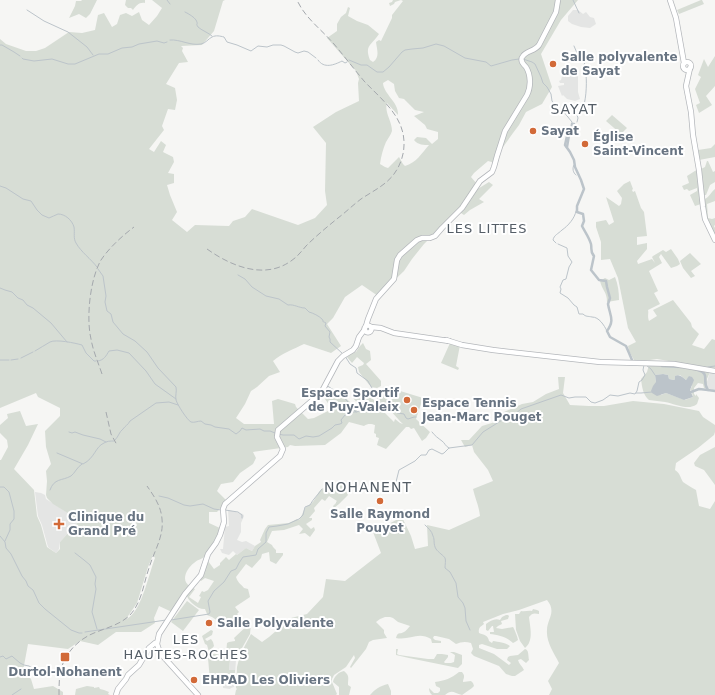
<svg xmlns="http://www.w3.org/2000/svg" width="715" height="695" font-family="'DejaVu Sans',sans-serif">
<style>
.built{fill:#e4e5e4}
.green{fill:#d7ddd5;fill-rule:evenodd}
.water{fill:#bcc4ca}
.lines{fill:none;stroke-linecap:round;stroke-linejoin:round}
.stream{stroke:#bcc4ca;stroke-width:1}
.river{stroke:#bcc4ca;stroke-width:2.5}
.major-casing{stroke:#b4b7bb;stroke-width:6}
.major{stroke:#fff;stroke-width:4.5}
.rail{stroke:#a4a8ad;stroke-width:1;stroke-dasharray:6 3;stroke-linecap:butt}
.poi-dot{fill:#d26a38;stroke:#fff;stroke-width:1.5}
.labels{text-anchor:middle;stroke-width:4;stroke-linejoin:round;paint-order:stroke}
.poi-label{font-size:12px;font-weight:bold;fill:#687482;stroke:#fff;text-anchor:start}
.neighbourhood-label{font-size:13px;letter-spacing:1px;fill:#555e67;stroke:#fff}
.quarter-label{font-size:14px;letter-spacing:1px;fill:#555e67;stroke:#fff}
</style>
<rect width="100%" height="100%" fill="#f6f6f4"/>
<g class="built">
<path d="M573 10H578L583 14 586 12 590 17 594 18 596 24 590 28 581 27 572 24 568 21V16Z"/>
<path d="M565 66 576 72 578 75V92L580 99 575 101 567 99 563 95 562 96 558 86 564 85V83H560L559 81 561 80Z"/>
<path d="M710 372 715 373V391L707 388 706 385Z"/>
<path d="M35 492 41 493 45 495 46 499 74 517 78 522 60 542 59 549 56 553 48 547 42 525 38 516Z"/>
<path d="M228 510 243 514 244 516 241 523V532L237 540 242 542 246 541 255 546 252 551 246 548 237 555 233 551 229 555 222 553 220 549H223L225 527 229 526Z"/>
<path d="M230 660H236L234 687 231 688 230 689 223 688V674H234L229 670Z"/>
</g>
<g class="green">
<path d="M82 0H97L90 14 86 18 79 14 69 18 75 6 76 1H81Z"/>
<path d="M126 0H145V3C139 2 136 6 133 10L131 8H128L125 5Z"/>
<path d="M152 0H225L223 1 214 31 202 45 181 46 183 48 182 51 188 62 179 63 166 84 175 88 177 100 175 110 168 109 162 126 164 130 149 149 154 152 161 141 166 145 163 152 173 157 174 162 168 173 174 174V183L167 185 170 195 177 212 172 220 187 232 195 225 229 226 233 221 245 217 252 209 298 225 315 218 327 205 325 191 326 143 313 127 336 112 359 101 358 83 359 79 356 71 327 38 337 31V24L341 17 346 13 348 7 350 8 348 16 357 21 368 25 379 34C372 45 364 45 370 60L373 62C380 57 377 50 376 42L379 40 381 41 392 18V15L403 1 401 0 395 2 394 4 390 6 389 3 392 2 393 0H578L561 20 541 54 552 87 542 104 526 112 519 125 513 133 496 157 495 163 488 161 474 173 471 177 477 184 476 190 489 182 493 185 479 199 484 202 470 210 464 215 458 211 424 244 412 259 404 271 378 296 362 285 345 297 333 318 327 324 341 346 331 353 304 344C294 349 282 353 273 361L280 372 269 376 257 387 251 391 245 404 236 418 244 424H274L272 401 278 399 295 404 296 407 308 419 314 418 332 409 325 399 327 397 323 393 327 388 334 396 337 391 349 401 358 412 362 408 353 398 361 394 362 391 374 400 380 402 377 391H382L384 386 423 398 416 419 430 432 426 438 422 441 414 428 411 429 409 427H406L386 449 377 445 379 438 376 437V434L374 433 375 425C372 424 368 423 364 426L349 422 341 433 325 445 295 446 290 445 288 447 253 452 256 458 253 464 240 473 233 482 221 484 217 491 227 501 217 512H209V523L222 529C217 537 213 548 207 554 204 559 198 559 194 563 187 568 180 581 190 586L172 612 159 606 154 618 155 623 141 632H116L98 645 80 641 68 649 28 644 23 671 31 679 34 689 53 686 63 692V695H0V460H1L8 447 7 440 0 433V425L8 418 7 414 20 411 26 426 38 424 28 445 14 469 34 490 37 516 41 525 47 547 56 553 60 549V542L78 522 74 517 53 504 47 498 46 495 47 481 46 471 51 464 46 447 45 431 60 416V408L38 397 36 393 0 408V39L6 44 26 51H36L45 48 69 32 82 33 95 30 98 15 104 13 112 27 117 24 120 15 126 13 132 16 139 12 142 20 149 25 157 16 162 8ZM388 80 394 84 395 91 399 98 404 99 415 110 424 112 414 116 425 125 427 129 438 132V139L432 144 426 138 417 137 414 140C418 145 424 145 429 145 422 153 416 163 405 166L403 164 399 157 388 168 385 167 380 164C381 156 383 149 386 142 388 138 391 135 392 131 392 121 384 112 387 103L398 115C399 102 384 95 383 83ZM384 406C393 411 396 418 403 424L400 423 395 419 394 422 382 410ZM153 555 155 558C149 573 141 614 126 619L137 603 148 567Z"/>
<path d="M701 0H702L704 4 679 14 677 10Z"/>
<path d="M715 56V86L706 96 712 105 699 113 696 105 700 103 695 89 701 77 698 75 704 59 708 67Z"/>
<path d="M612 115 627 128 621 134 606 121Z"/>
<path d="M715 144V157L699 160 698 150 711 148Z"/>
<path d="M707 161H708L713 172 715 171V182L710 185 706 195H704L701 169 705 167Z"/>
<path d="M698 169 701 204 695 206 690 195 697 191V188L689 191 687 189 684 190 682 186 689 183 687 176Z"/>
<path d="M630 181 633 189 632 190 633 192 635 191 641 208 644 212 647 236 637 237V245L647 243V249L637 261 638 264 652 259 655 263 652 257 653 256 663 250 666 252 671 249 678 259 680 264 677 266 671 268 661 254 659 257 662 263 649 271 658 291 654 293 660 304 648 310C649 314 647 315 649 321L657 316 653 310 673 300 691 323 692 327 699 334 692 345 704 349 712 339 715 340V369L657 359 650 360H634L629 351 628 346 636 342 628 328 618 278 610 259 601 260V242L596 227V222L606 220 609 225 614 222 606 197 619 206 621 204 622 198 617 191 624 184Z"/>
<path d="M715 189V201L707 204 708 218 712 219 715 218V225L714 226 715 228V237L707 222 703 200C710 197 709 194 715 189Z"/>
<path d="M690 253 701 264 691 271 695 276 691 278 683 268 680 261Z"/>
<path d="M615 277C618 284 619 292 619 300L607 302C607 292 602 290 600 281L605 278 609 280Z"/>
<path d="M363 343 366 349 370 351 371 360 366 364 381 381V386L377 388 371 387 359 372 358 367 363 365 364 363 357 357 352 363 347 357 351 353 356 352 360 346Z"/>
<path d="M450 343 460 345 456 366 459 368 458 370 441 363Z"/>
<path d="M649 365 680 366 687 368 688 369 689 368 710 372 707 379V387H706V388H704L703 384 698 383 694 388V394L696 396V394L699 398 697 404C689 411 675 404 665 402 660 401 654 401 649 400 643 395 642 387 641 379L647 372ZM663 374 668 375 669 379 674 380 675 379V376L680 375 686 380 690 376 692 386 690 390 693 391 692 393 693 397 685 400 666 393 661 395 656 382 655 375Z"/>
<path d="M558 377H565L563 393 570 405 589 406H604L633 401 664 404 699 411 703 417 715 425V432L714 435 698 448 676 463 675 470C680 473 680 477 683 482 687 485 691 487 696 490L699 506 710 509 715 501V695H549L552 689 548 681 559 663C554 653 546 642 547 630 547 619 557 612 547 600L519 610 503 614 483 622 484 624C480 627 478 628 479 633 484 635 488 635 489 641L492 643 493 641C498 642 505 642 510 646L507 649H497L482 644 479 645V648L494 654 509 665 511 663 507 660 508 657 510 656 518 655 525 649C529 650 528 655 529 660L526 663 521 659 518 660C519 664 522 666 524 670L515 676H512L506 674 499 666 474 656 471 653 473 649 471 643C465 641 461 642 456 644L449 639 436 636H434L433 638 435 640 441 641V643H432L431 639C418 631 409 641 396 638 398 631 399 635 404 632 406 631 408 628 410 626L398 622 393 618 390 617H385L380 619 376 622 384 630V633L387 638 373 640 369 642 366 649 351 668 350 667 355 658 354 655 346 667 334 675 332 679V682L337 694 336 695H235L236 690 237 689 236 688 237 667 240 655 251 634 262 642 269 637 291 618 307 614 323 597 326 579 345 581 381 553 373 532 402 517 411 536 415 549 428 546 427 525 449 530 480 516C479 506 475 498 473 489L493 481 488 470 474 452 472 445 465 447 461 440H469L482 426 495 422 504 412 522 404 533 402 546 394 559 389Z"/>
<path d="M715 447V485L704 470 695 466 694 463 700 455Z"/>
<path d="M342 484 348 495 339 504 334 508 333 506 336 503V502L337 501 329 496 325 501 322 499 314 508 315 511 309 518H312V520L306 524 311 529 314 527 315 530 310 537 305 533 299 534 303 529 299 525 284 530 272 531 267 542 272 545 273 547 276 550V553H283V555L276 564 270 561 269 552 262 554 261 558 252 568 246 564 236 577C238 583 240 583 244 588L248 589 250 597 235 607 239 612 237 614 243 619 241 623 243 627 241 629 236 624 218 621 212 617 207 615V614L205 609C198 610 188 601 186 594L193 588 195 589 189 597 198 603 201 597 199 596 202 591 204 592 208 590 214 581 205 578 201 581 200 580 202 578 208 561 214 569 220 565V563L226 557 229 560 236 554 237 555 246 548 252 551 255 546 261 542 260 540 265 529 268 525 289 523 297 519 299 520C302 516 303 511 305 508 306 506 309 505 311 504 318 497 316 491 326 487L327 488Z"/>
<path d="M187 601 199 610 183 631 171 622Z"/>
<path d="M533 609 537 610 539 611V614C534 613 532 613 529 617 530 627 534 641 525 648L520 641 516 630 515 614H519L521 611C525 612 528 610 532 611Z"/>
<path d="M506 615H508L509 616 508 619 501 621 502 624 498 626 496 628 502 629 513 627C514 628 518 638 518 640L515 642 513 643C507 637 498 635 490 634V632H494L493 626H492L488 631 486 630V624C490 621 495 618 500 620L502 617Z"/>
<path d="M250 623 251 624 250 634 238 655 236 660H230L229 670H235V674H223V681H210L208 658 211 654H226L227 643 229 642 235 641V640L234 638Z"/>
<path d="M211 630 213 631 212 635 205 639 207 641 211 639 213 642 214 646 209 652 207 645 205 644 202 636Z"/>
<path d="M396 649H398L397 654 399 655 428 659H434L437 654H442L448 655V657L444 662 445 663H451L454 662 455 655 450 652H454L462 655V664L458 668 409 658 396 655Z"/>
<path d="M344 671C350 676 348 678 348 685L351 687 349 695H339V687L333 682C334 676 339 672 344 671Z"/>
<path d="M459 672H462C466 677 463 678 463 682L471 681 473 683 474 686 472 688 462 695C454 693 452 689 445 695H432C430 693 429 691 429 688L434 693H438L440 691V688L436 686 435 682C444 681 452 678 459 672Z"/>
<path d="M388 684 391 691V695H370C375 689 380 686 388 684Z"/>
<path d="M87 686 94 687V688L99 687 100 689 104 690 109 692 108 694 110 695H75L76 689Z"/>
</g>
<path class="water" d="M663 374 668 375 669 379 674 380 675 379V376C680 374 682 377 686 380L689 376 692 377 694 380 690 390 693 397 684 400 666 393 657 396 652 393 651 391 653 386 656 382 655 375Z"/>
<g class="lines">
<g class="stream">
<path d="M167 0 170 4"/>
<path d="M573 0 579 13"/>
<path d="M27 10 44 21 68 32 87 47 93 55"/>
<path d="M185 12C189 14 194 17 196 20 199 26 195 22 198 27 201 30 209 33 212 36"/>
<path d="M170 40C180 39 190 46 201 44 206 43 208 39 212 37 216 35 220 36 224 37L227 42 237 45 251 51 258 46 267 47 273 45H281L284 46 295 52 298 53 304 51 308 52 316 58"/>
<path d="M0 45H2L14 52 20 56"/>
<path d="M574 46 577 53 582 55 586 59C585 62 583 66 584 69 584 71 586 73 586 75 587 84 586 103 582 110 581 111 577 114 577 115L578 118 577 122"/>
<path d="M22 58 23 59 34 61 52 59 68 64H75L99 54H108L122 48 132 47 139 44 157 41 164 43 167 42"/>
<path d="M523 59 532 62 535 64 541 77 543 83 547 87 551 94 552 101 559 110 563 111 572 122V124"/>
<path d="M318 60C324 69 334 65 342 61L345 63 347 62"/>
<path d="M349 60 361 65H367L377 72H383L389 67 402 52 405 50 412 49 423 48 436 44 444 46 465 58 486 62 491 66 512 60 519 59"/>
<path d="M574 165C572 168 573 173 576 175"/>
<path d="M0 186 6 188 23 199 31 201 37 210 42 215 49 218C52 217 55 215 58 214 65 214 72 220 74 227 75 233 73 238 76 243 81 252 91 259 97 267"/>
<path d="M556 243 553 240C554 235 558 234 562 230 568 226 575 218 576 211"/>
<path d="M558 244 567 248 568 256 572 262 569 267 566 279 563 280 560 287 561 289 560 293 568 298 574 305 577 307 579 314H583C586 317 588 316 592 317 599 317 604 325 607 331"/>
<path d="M98 269 103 276 106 296 105 302 107 311 111 314 113 322 123 334 135 341 147 352 158 368 176 387C177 391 175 396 176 400 177 404 187 420 191 422 194 423 198 421 201 421L205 424 211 425 215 427 229 429 236 434 240 431 242 428 246 430 260 429 264 431H270L275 433"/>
<path d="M238 275 245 279 252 287 266 296 279 299 288 305C294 304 299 308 305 308L309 312C313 313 319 316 322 319 325 323 320 320 326 323L325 326 330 332 329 337 330 339V342L343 354"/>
<path d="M0 288 5 290 12 292 18 298 23 300 27 305 33 308 51 323 67 342"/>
<path d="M35 351C40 348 45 345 50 342 56 339 75 343 82 345L86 353 94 361H96"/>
<path d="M345 356 350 364 356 368 357 373 368 381 369 383 372 388 374 393 378 398 379 403"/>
<path d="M21 358 33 352"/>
<path d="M0 360H9"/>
<path d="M11 360 18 359"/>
<path d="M98 361C104 360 106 356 109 351L117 350 129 353 146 371 155 384 176 399"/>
<path d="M646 365 651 369 655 375"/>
<path d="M708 367 715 366"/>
<path d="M326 385 343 396 356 412"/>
<path d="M636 393H641L652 392"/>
<path d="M392 411 398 413 404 414 406 418 408 419 414 417H416"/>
<path d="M69 432 72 433 75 432 83 435 100 439 106 442"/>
<path d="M432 432C435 436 438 438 442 441 445 443 445 446 449 448"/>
<path d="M278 434 283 435H294L299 439 306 436 313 437 319 436 332 428 335 425 340 424 342 423 341 420 345 415 350 414 353 412C363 412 361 409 368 405L374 408C386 404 381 406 391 411"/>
<path d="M115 440C119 436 119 432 123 429 125 426 128 425 130 421L156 403 169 402 178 405"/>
<path d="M57 453 83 464C95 458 95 447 104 443 107 441 110 441 114 441"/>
<path d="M396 482 399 470 415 461 421 455H426L429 450 432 449 442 454 444 453 449 448 472 445 483 432 507 417 514 415 521 409 561 395 569 398 575 397H586L591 402 595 403 603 400 610 395 618 396 630 393 635 394 637 391 639 382 642 380 645 375 643 370 644 365"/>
<path d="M0 487H4L9 492 14 511V519L10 524V530L5 541"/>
<path d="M388 489 394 482"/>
<path d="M50 490C54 478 62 481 71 476 75 473 77 467 82 464"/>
<path d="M159 496 168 498 184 505 190 506 203 504 214 509 221 510"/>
<path d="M225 510 238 512 242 515V518"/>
<path d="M425 525C428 528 432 531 433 536 435 540 433 544 436 549 438 552 444 556 445 558 446 560 445 565 445 568L450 572 456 583 458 597 463 603 465 608 466 621 470 630"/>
<path d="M0 536 5 542 6 548 11 554 22 576 26 581 28 586 33 590 34 592 39 603 45 609 71 630 79 633H82"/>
<path d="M75 553 84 560 90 565 96 577 95 584 96 589 92 612 97 629"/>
<path d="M171 620 209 614 210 612 208 601 214 591 224 582 231 571 236 569 239 563 243 557 256 555 258 549 266 542V533L269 527 277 526 288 524 299 519 303 515 305 507 310 505C313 499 318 495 322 489"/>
<path d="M85 632 166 620"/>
<path d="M0 657 3 656 6 659 12 656 13 657 20 663 24 665 29 666 37 671 43 669"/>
<path d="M12 695 21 689"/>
</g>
<g class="river">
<path d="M574 124H572L571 132 567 136 565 145 570 152 574 160 575 167 581 180 584 189 577 206V211"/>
<path d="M567 147 569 135"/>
<path d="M577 212 583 214 584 221 582 226C585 232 589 237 591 244 592 249 590 252 594 256L591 270 599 280 606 281 607 287 610 298 608 304C610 316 615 320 607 331L610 337 626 346 632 360"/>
<path d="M662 366 681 367"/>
<path d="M698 370C711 374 701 381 708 390L715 391"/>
<path d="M691 392 699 389 708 390"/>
</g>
<defs>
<g id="major">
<path d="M670 0 676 18 684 63"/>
<circle cx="687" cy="66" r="4"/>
<path d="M690 68 686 86 691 112 693 135 699 170 703 207 705 219 715 240"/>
<circle cx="368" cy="329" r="3.5"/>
<path d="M366 326 368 319 376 299 394 279 397 260 400 255 417 240 422 238H430L435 236 442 228 462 208 480 181 492 172 494 167 497 156 505 131 527 95C531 87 531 75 526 67 524 65 523 64 522 62 521 59 521 58 523 56 526 51 535 51 539 45L556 12 558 0"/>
<path d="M371 327 381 328 394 333 449 341"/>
<path d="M446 340 462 345 493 350 600 362 674 364 715 371"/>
<path d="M116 695 118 689 126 679 128 675 139 665 149 648 155 643"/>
<path d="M198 695 160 653 157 644 159 634 185 594 201 575 208 554 216 543 220 535 224 522 223 509 225 504 280 456 283 449 277 437 278 430 321 393 338 361 343 356 353 350 356 346 359 337 365 329"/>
</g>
</defs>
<use href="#major" class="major-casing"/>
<use href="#major" class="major"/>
<g class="rail">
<path d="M207 249C231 266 264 280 291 261 297 257 301 252 306 246 316 236 327 227 338 218 346 212 353 205 361 199 373 191 386 185 394 174 400 166 404 155 404 145 405 117 382 100 364 81 354 69 344 56 334 44 321 29 305 18 297 0"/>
<path d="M102 374C98 362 93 351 91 339 86 318 90 279 101 260 109 248 122 236 134 227"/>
<path d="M106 412 111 434 117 445"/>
<path d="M59 695C59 688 59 681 60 674 63 655 77 640 94 633 106 628 119 625 129 616 142 603 143 585 149 568 154 551 164 537 162 519 161 506 154 496 147 486"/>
</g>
</g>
<g class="poi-dot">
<circle cx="553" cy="64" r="4"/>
<circle cx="533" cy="131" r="4"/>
<circle cx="585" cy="144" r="4"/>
<circle cx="407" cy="400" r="4"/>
<circle cx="414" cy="410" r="4"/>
<circle cx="380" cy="501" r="4"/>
<path d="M57 518h4v4h4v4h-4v4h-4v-4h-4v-4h4z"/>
<circle cx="209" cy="623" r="4"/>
<rect x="60" y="652" width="10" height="10" rx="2"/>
<circle cx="194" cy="680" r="4"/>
</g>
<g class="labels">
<g class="poi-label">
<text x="561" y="61">Salle polyvalente<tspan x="561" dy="14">de Sayat</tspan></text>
<text x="541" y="135">Sayat</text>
<text x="593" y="141">Église<tspan x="593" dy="14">Saint-Vincent</tspan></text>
<text x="399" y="397" text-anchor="end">Espace Sportif<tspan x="399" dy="14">de Puy-Valeix</tspan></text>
<text x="422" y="407">Espace Tennis<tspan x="422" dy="14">Jean-Marc Pouget</tspan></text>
<text x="380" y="518" text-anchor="middle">Salle Raymond<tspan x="380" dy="14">Pouyet</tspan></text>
<text x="68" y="521">Clinique du<tspan x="68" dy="14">Grand Pré</tspan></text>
<text x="217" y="627">Salle Polyvalente</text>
<text x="65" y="676" text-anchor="middle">Durtol-Nohanent</text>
<text x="202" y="684">EHPAD Les Oliviers</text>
</g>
<g class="neighbourhood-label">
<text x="487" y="233">LES LITTES</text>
<text x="186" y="644">LES<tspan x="186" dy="15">HAUTES-ROCHES</tspan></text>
</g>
<g class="quarter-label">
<text x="574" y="114">SAYAT</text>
<text x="368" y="492">NOHANENT</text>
</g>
</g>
</svg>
